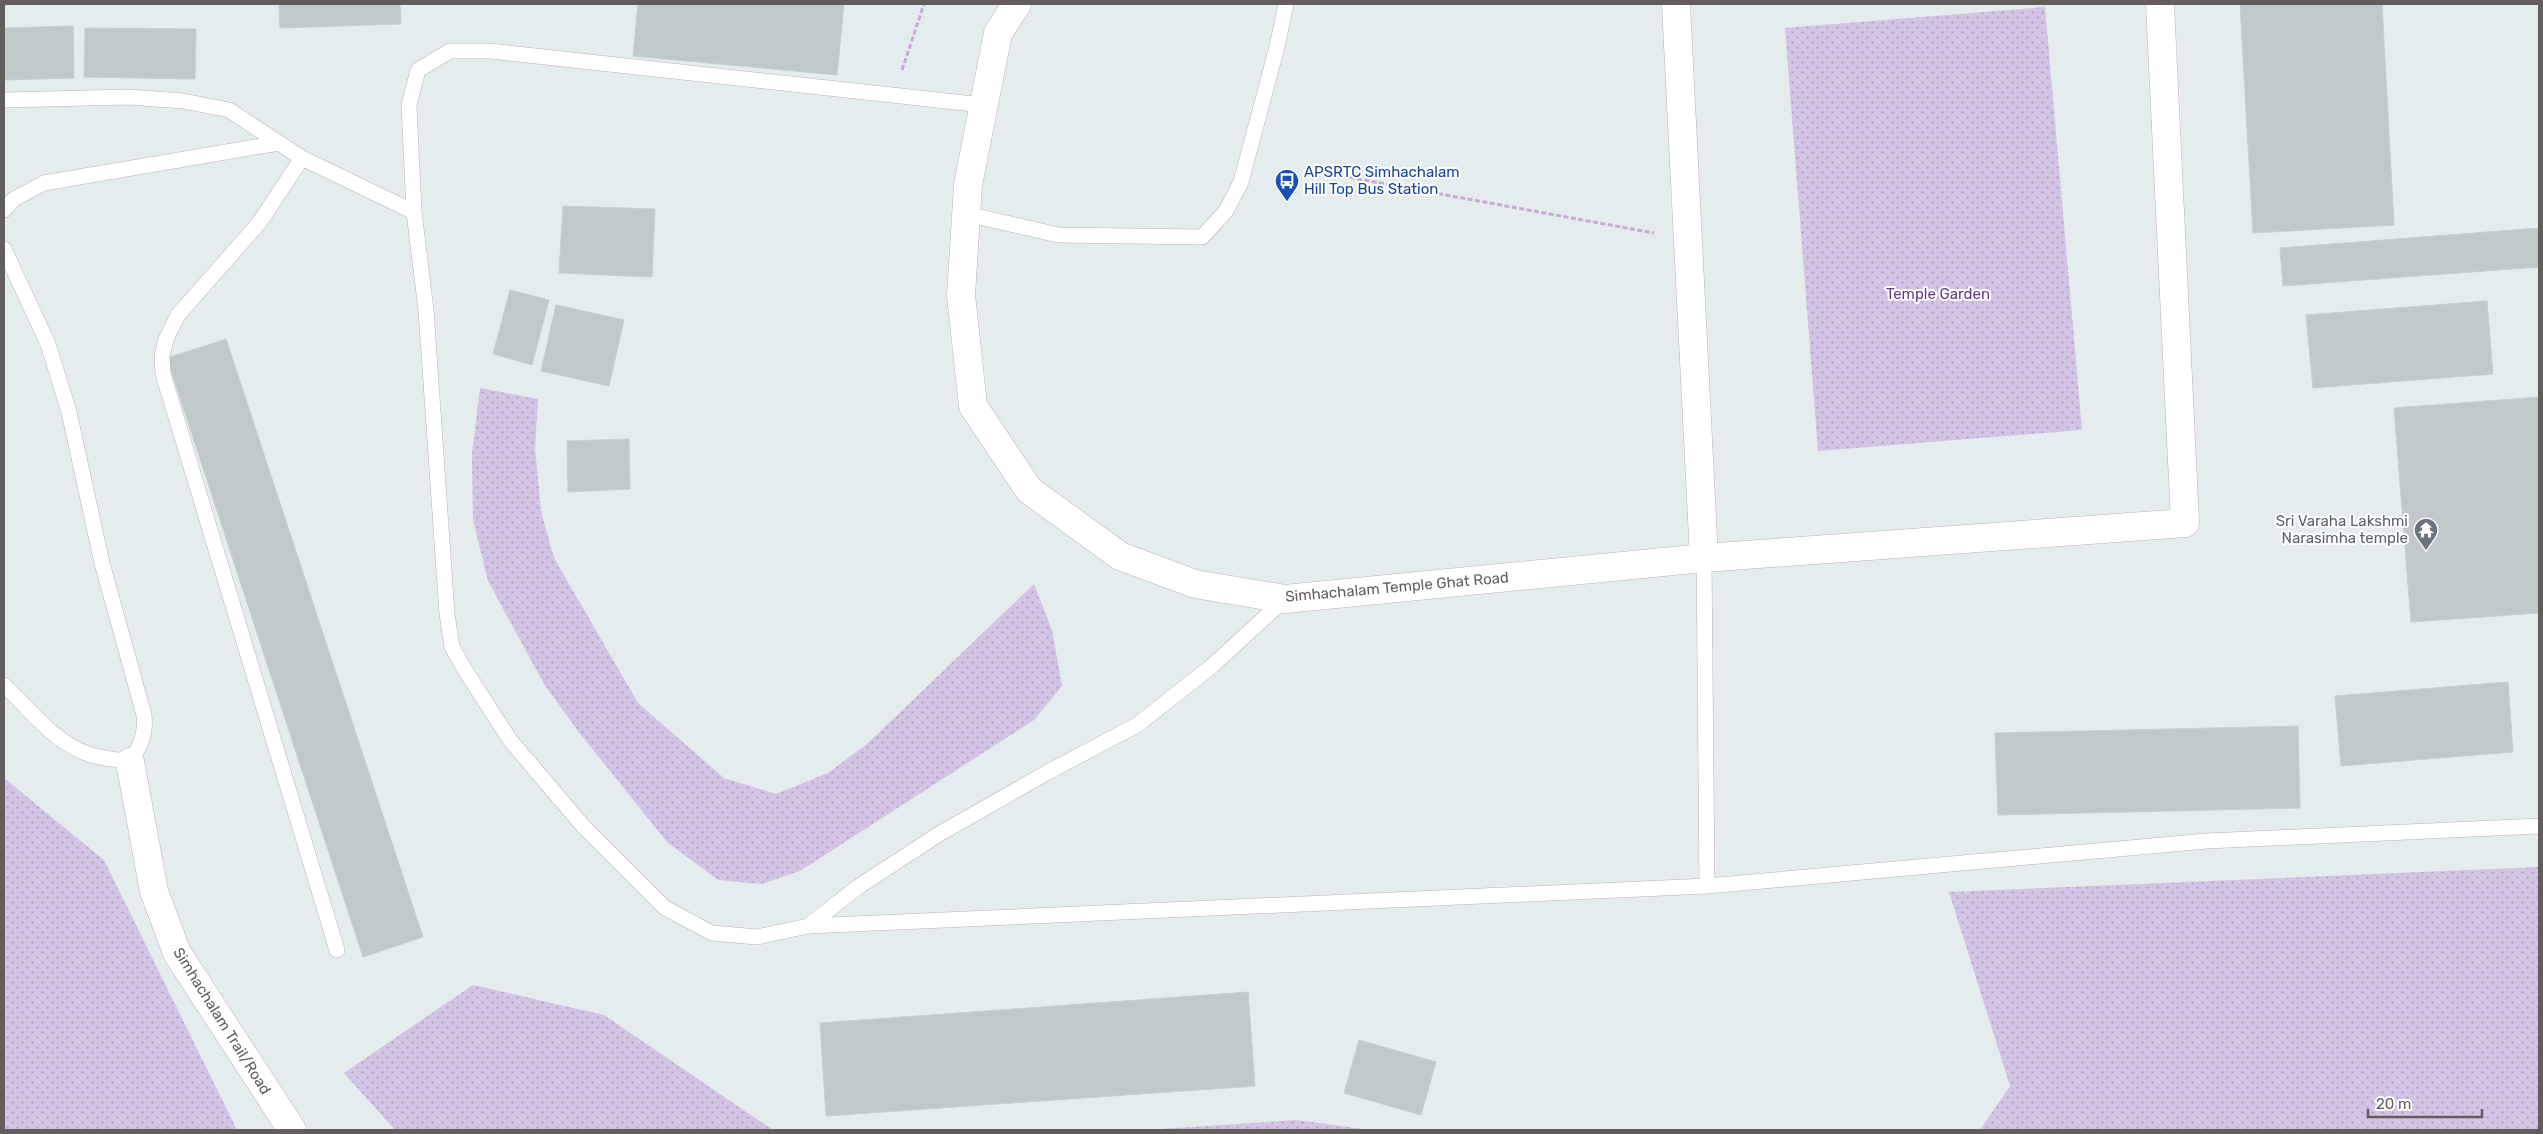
<svg xmlns="http://www.w3.org/2000/svg" width="2543" height="1134" font-family="Rubik,sans-serif">
<style>
.grass{fill:url(#grass-dots)}
.building{fill:#c1c8ca;stroke:#c3d0d3}
.lines{fill:none;stroke-linecap:round;stroke-linejoin:round}
.lane-casing{stroke:#b9b3b2;stroke-width:16}
.street-casing{stroke:#b9b3b2;stroke-width:29}
.secondary-casing{stroke:#bbb4b4;stroke-width:29}
.path{stroke:#caa7d6;stroke-width:3;stroke-dasharray:5 2.5;stroke-linecap:butt}
.lane{stroke:#fff;stroke-width:15}
.street{stroke:#fff;stroke-width:28}
.secondary{stroke:#fff;stroke-width:28}
.labels{text-anchor:middle;stroke-width:4;stroke-linejoin:round;paint-order:stroke}
.transit-label{font-size:15px;fill:#164399;stroke:#fff;text-anchor:start}
.park-label{font-size:15px;fill:#633b85;stroke:#fff}
.worship-label{font-size:15px;fill:#5b616d;stroke:#fff;text-anchor:end}
.street-label{font-size:15px;fill:#645d5d;stroke:#fff}
</style>
<defs>
<pattern id="grass-dots" width="8" height="8" patternUnits="userSpaceOnUse" patternTransform="scale(1.25)"><rect width="8" height="8" fill="#d3c3e4"/><path d="M2 2h.1M6 6h.1" fill="none" stroke="#afa2bc" stroke-width="1.8" stroke-linecap="round"/></pattern>
</defs>
<rect width="100%" height="100%" fill="#e5ecee"/>
<g class="grass">
<path d="M2045 7 2082 430 1818 451 1785 28Z"/>
<path d="M480 388 538 399 535 448 541 511 554 558 638 703 724 778 776 794 828 773 867 744 1034 584 1052 630 1062 686 1034 720 800 871 761 884 718 880 667 842 578 731 544 684 488 581 473 520 472 454Z"/>
<path d="M4 778 104 860 237 1130H4Z"/>
<path d="M2539 867V1130H1980L2010 1086 1949 892Z"/>
<path d="M473 985 604 1015 773 1130H395L344 1073Z"/>
<path d="M1297 1120 1369 1130H1145Z"/>
</g>
<g class="building">
<path d="M279 4H400L401 24 280 28Z"/>
<path d="M638 4H844L837 75 633 56Z"/>
<path d="M2240 4H2382L2394 225 2253 233Z"/>
<path d="M73 26 74 78 4 80V28Z"/>
<path d="M85 28 196 29 195 79 84 77Z"/>
<path d="M563 206 655 209 652 277 559 273Z"/>
<path d="M2539 228V267L2283 286 2280 248Z"/>
<path d="M510 290 549 300 532 365 493 354Z"/>
<path d="M2487 301 2493 374 2313 388 2306 315Z"/>
<path d="M556 305 624 320 609 386 541 371Z"/>
<path d="M226 339 423 937 363 957 167 358Z"/>
<path d="M2539 397V613L2411 622 2394 408Z"/>
<path d="M629 439 630 489 568 492 567 441Z"/>
<path d="M2508 682 2513 752 2341 766 2335 696Z"/>
<path d="M2298 726 2300 808 1998 815 1995 733Z"/>
<path d="M1248 992 1255 1086 826 1116 820 1023Z"/>
<path d="M1359 1040 1436 1062 1421 1115 1344 1093Z"/>
</g>
<g class="lines">
<defs>
<g id="lane">
<path d="M4 100 129 97 183 101 229 110 302 158 414 212"/>
<path d="M983 105 490 51H450L418 70 409 105 414 212 426 310 447 614 452 647 465 670 510 740 583 826 665 908 712 933 757 937 808 926 858 887 939 834 1048 772 1137 725 1212 666 1285 599"/>
<path d="M302 158 259 223 178 315 166 339 162 356 163 374 337 950"/>
<path d="M4 210 14 199 44 183 279 143"/>
<path d="M967 214 1058 235 1202 237 1226 211 1241 182 1277 47 1286 4"/>
<path d="M4 249 48 344 69 412 102 563 144 715C146 735 141 745 130 762 117 759 101 759 88 754 54 742 29 709 4 685"/>
<path d="M1704 558 1707 886"/>
<path d="M808 926 1707 886 2207 841 2539 826"/>
</g>
<g id="street">
<path d="M1676 4 1704 558 2185 523 2160 4"/>
<path d="M130 762 154 891 177 953 292 1130"/>
</g>
<path id="secondary" d="M1017 4 998 33 968 185 961 295 973 406 1029 490 1120 556 1195 584 1285 599 1704 558"/>
</defs>
<use href="#lane" class="lane-casing"/>
<use href="#street" class="street-casing"/>
<use href="#secondary" class="secondary-casing"/>
<g class="path">
<path d="M902 70 924 4"/>
<path d="M1320 172 1654 233"/>
</g>
<use href="#lane" class="lane"/>
<use href="#street" class="street"/>
<use href="#secondary" class="secondary"/>
</g>
<defs>
<symbol id="bus-pin" viewBox="-11 -11 22 30"><path d="M0 17L-7.5 6A9.5 9.5 0 1 1 7.5 6Z" fill="#1a4fb4" stroke="#fff"/><path d="M-5-6H5V4H4V6H2V4H-2V6H-4V4H-5ZM-3.5-4V0h7V-4ZM-3.5 1.2v1.5H-2V1.2ZM2 1.2v1.5H3.5V1.2Z" fill="#fff"/></symbol>
<symbol id="temple-pin" viewBox="-11 -11 22 30"><path d="M0 17L-7.5 6A9.5 9.5 0 1 1 7.5 6Z" fill="#6b7280" stroke="#fff"/><path d="M0-6L5-2H3V0L6.5 2.5H4V6H1.5V3h-3V6H-4V2.5H-6.5L-3 0V-2H-5Z" fill="#fff"/></symbol>
</defs>
<g fill-rule="evenodd">
<use href="#bus-pin" x="1273" y="167" width="28" height="38"/>
<use href="#temple-pin" x="2412" y="516" width="28" height="38"/>
</g>
<g class="labels">
<g class="transit-label">
<text x="1304" y="177">APSRTC Simhachalam<tspan x="1304" dy="17">Hill Top Bus Station</tspan></text>
</g>
<g class="park-label">
<text x="1938" y="299">Temple Garden</text>
</g>
<g class="worship-label">
<text x="2408" y="526">Sri Varaha Lakshmi<tspan x="2408" dy="17">Narasimha temple</tspan></text>
</g>
<g class="street-label">
<text transform="translate(1397 587) rotate(-5)" y="5">Simhachalam Temple Ghat Road</text>
<text transform="translate(222 1021) rotate(58)" y="5">Simhachalam Trail/Road</text>
</g>
</g>
<rect width="2543" height="1134" fill="none" stroke="#645d5d" stroke-width="10"/>
<path d="M2368 1109v8h114v-8" fill="none" stroke="#645d5d" stroke-width="2.5"/>
<text x="2376" y="1109" font-size="15" fill="#645d5d" stroke="#ffffff" stroke-width="4" paint-order="stroke">20 m</text>
</svg>
